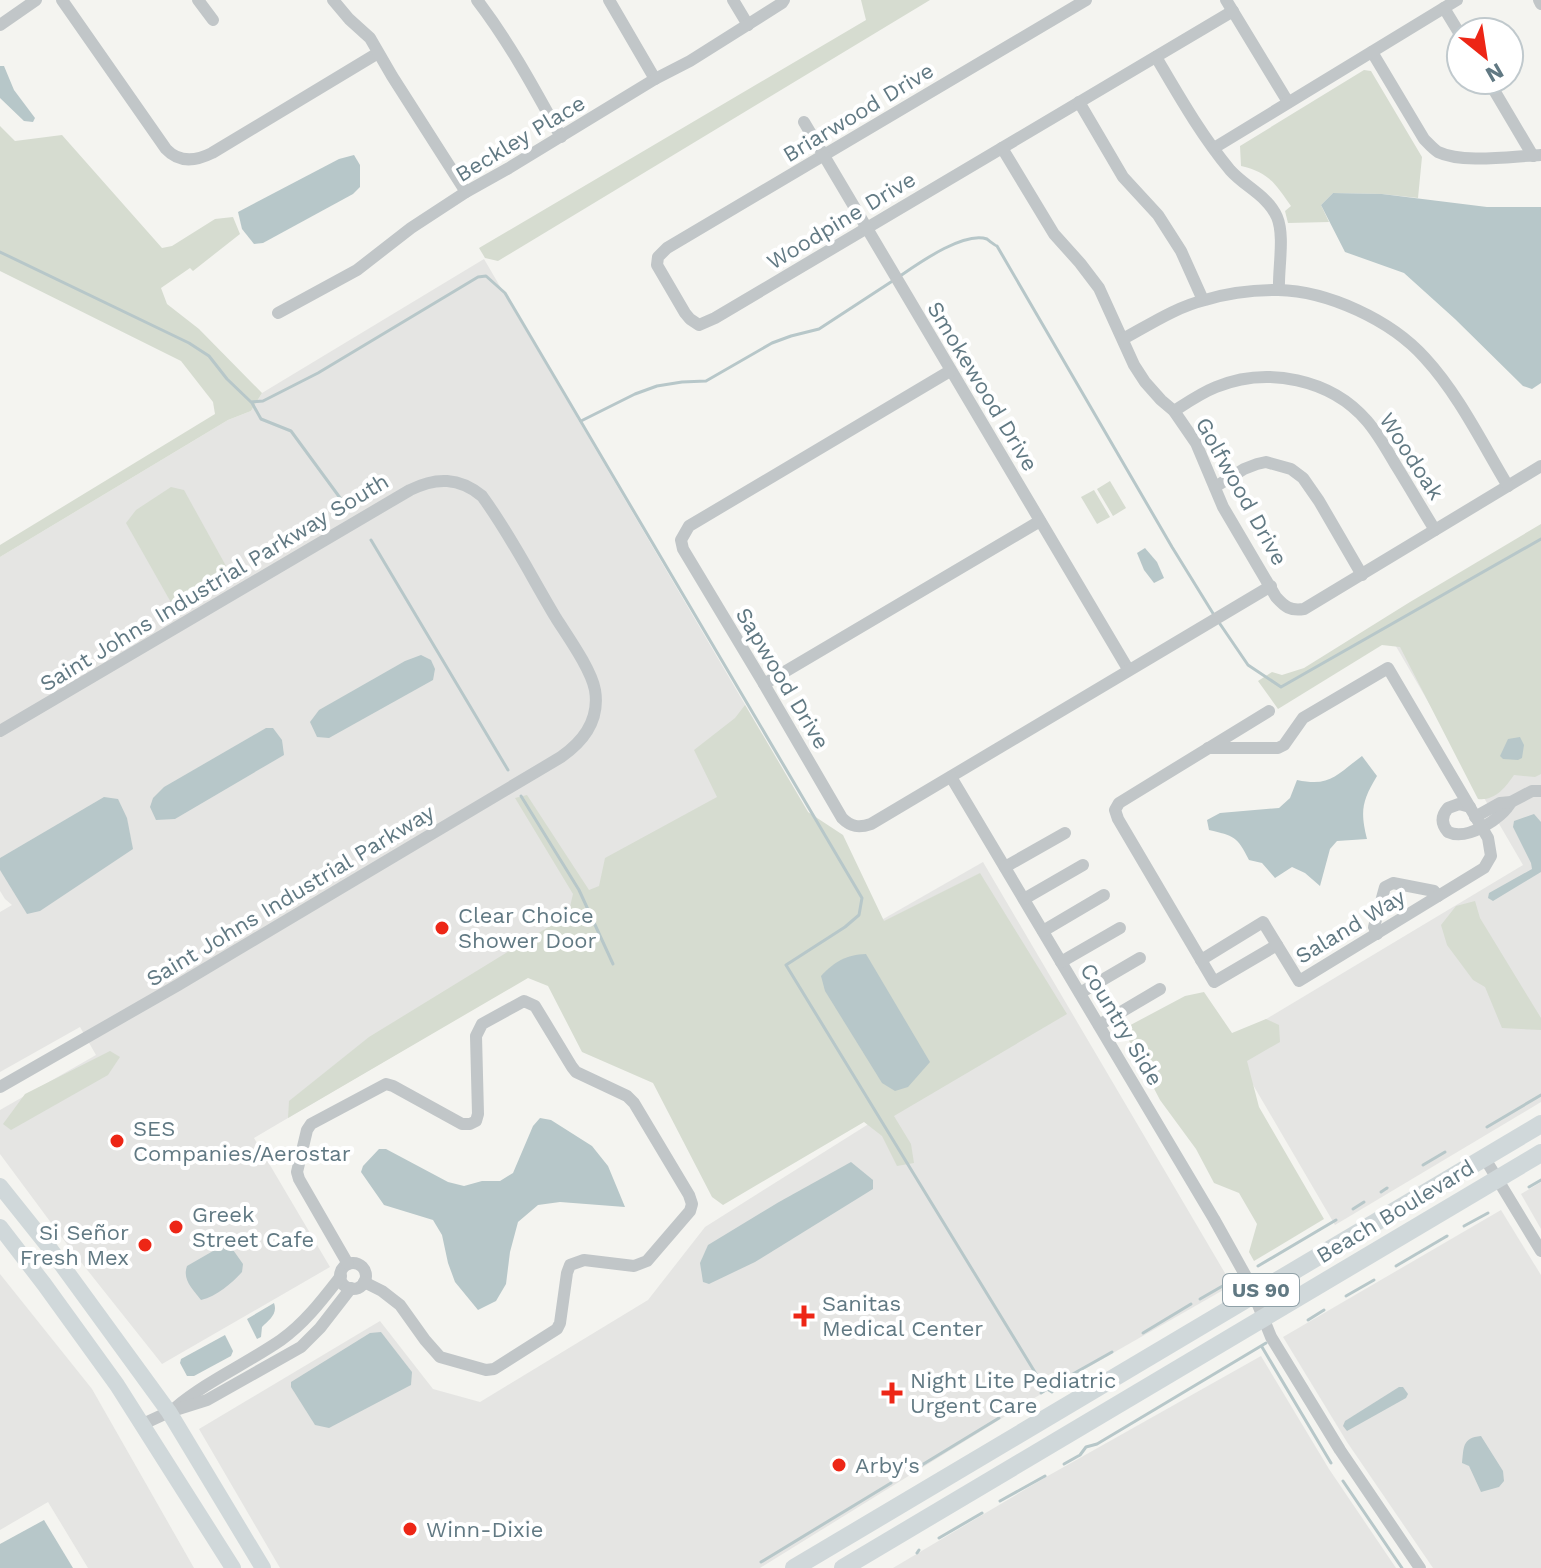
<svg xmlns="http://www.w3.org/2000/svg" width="1541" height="1568" font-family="'Work Sans',sans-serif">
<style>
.built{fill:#e5e5e3}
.green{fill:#d6dcd0}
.water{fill:#b7c7c9}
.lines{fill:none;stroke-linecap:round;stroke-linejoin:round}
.stream{stroke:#b7c7c9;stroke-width:3}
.minor{stroke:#c1c6c8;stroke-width:12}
.major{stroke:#d0d8da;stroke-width:16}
.highway{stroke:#d0d8da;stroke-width:18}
.poi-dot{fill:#ed2616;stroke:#fff;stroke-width:3}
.labels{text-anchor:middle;stroke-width:8;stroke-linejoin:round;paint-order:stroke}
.shield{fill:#fff;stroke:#90a1a8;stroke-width:2}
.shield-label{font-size:20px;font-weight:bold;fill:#617983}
.street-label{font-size:22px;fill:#617983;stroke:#fff}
.poi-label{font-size:22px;fill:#617983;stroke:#fff;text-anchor:start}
</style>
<rect width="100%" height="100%" fill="#f4f4f0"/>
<g class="built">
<path d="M484 259 808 812 254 1138 330 1267 162 1364 69 1247 0 1154V1110L96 1055 80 1027 0 1072V912L12 905 5 899 0 891V557L228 420 251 411 262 393Z"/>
<path d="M1541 533V1102L1335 1225 1228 1042 1523 865 1383 624Z"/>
<path d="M983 862 1232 1285 1036 1397 760 1568H280L199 1429 380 1321 433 1389 480 1402 648 1300 705 1227 875 1120 871 926Z"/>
<path d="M1541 1182V1229L1521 1194Z"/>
<path d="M1501 1210 1541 1275V1568H1433L1347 1442 1283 1337Z"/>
<path d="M0 1274 92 1389 194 1568H88L48 1502 0 1530Z"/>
<path d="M1261 1356 1329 1469 1396 1568H893L1046 1477Z"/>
</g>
<g class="green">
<path d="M861 0H930L498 261 485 258 479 248 866 20Z"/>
<path d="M1364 70 1371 71 1422 157 1418 198 1382 194 1333 193 1321 205 1329 222 1288 223 1285 211 1291 206C1276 185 1269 172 1241 166L1240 146Z"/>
<path d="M0 126 15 141 62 135 162 248 172 246 215 219 233 217 240 234 193 271 190 268 161 288 167 304 199 329 262 393 251 411 228 420 0 557V545L215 414 213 402 181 361 0 271Z"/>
<path d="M1110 481 1126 508 1113 516 1097 489Z"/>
<path d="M171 487 184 490 231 575V582L189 608 173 606 126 523 136 510Z"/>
<path d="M1094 490 1110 517 1097 524 1081 497Z"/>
<path d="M1541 524V774L1535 777 1514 775C1505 788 1495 801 1478 799L1400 647 1382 645 1278 709 1258 681 1272 672 1282 675 1304 668 1410 602Z"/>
<path d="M745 705 808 812 843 835 884 921 980 873 1067 1014 894 1116 911 1144 914 1163 897 1166 882 1136 864 1122 723 1205 712 1197 653 1083 582 1052 548 986 528 978 288 1118 289 1101 369 1037 568 915 573 894 515 798 527 795 589 890 599 886 605 858 717 797 694 750 735 718Z"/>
<path d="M1475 901 1480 918 1541 1018V1030L1502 1028 1485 987 1473 980 1447 945 1441 925 1456 906Z"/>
<path d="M1204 992 1232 1033 1266 1019 1279 1025 1280 1042 1247 1061 1259 1107 1324 1219 1254 1261 1249 1252 1257 1224 1239 1193 1214 1183 1196 1149 1160 1100 1123 1029 1185 996Z"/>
<path d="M110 1051 120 1057 108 1075 11 1130 3 1124 25 1094Z"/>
</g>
<g class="water">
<path d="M0 66H4L14 90 35 118 33 122 24 121 0 98Z"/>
<path d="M354 155 360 165V187L353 194 263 243 254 244 242 229 238 212 339 159Z"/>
<path d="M1333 193 1382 194 1487 207H1541V383L1532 389 1523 386 1455 319 1404 273 1345 252 1321 205Z"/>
<path d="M1145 548 1157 562 1164 578 1154 583 1144 570 1137 553Z"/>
<path d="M421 655 431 660 435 669 433 680 329 738 317 737 310 722 319 710 405 661Z"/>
<path d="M266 728H273L282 740 284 755 175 819 156 820 150 807 153 798 164 787Z"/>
<path d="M1520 737 1524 745 1522 758 1518 760 1503 759 1500 756 1508 739Z"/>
<path d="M1362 756 1377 776C1362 801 1360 811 1367 839L1337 841 1330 849 1320 886 1305 873 1292 867 1275 878 1262 863 1249 860C1237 836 1234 836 1209 830L1207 820 1220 813 1279 808 1290 798 1297 780C1331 787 1336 775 1362 756Z"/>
<path d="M104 797 118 799 127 818 133 849 40 911 27 914 0 870V858Z"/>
<path d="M1534 814 1541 822V872L1493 901 1488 898 1489 893 1532 869 1531 863 1513 827 1514 821Z"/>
<path d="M866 954 930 1062 908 1087 895 1091 882 1083 825 991 821 976C835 961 846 955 866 954Z"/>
<path d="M540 1118 551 1120 592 1146 608 1166 625 1207 560 1202 538 1205 518 1222 510 1252 506 1284 496 1301 478 1310 455 1282 448 1263 442 1235 433 1220 384 1205 361 1172 363 1166 379 1149H386L448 1182 464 1186 482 1181H500L513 1173 533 1126Z"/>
<path d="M851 1162 873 1180V1189L755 1262 709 1284 703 1282 700 1263 708 1245 779 1202Z"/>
<path d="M220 1247H231L243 1264 242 1272C231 1284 217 1296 201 1300 193 1289 182 1280 187 1266Z"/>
<path d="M274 1303C278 1314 269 1320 262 1327L261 1337 257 1339 247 1319Z"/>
<path d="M381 1332 412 1372 411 1385 329 1428 315 1425 291 1387V1382L370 1333Z"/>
<path d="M225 1335 233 1351 231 1356 194 1376H187L180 1363 181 1359Z"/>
<path d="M1399 1387H1403L1408 1394 1406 1398 1347 1431 1343 1426 1345 1421Z"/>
<path d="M1481 1436 1503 1471 1504 1481 1499 1487 1481 1492 1469 1466 1462 1463C1464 1447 1462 1438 1481 1436Z"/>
<path d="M44 1520 73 1568H0V1544Z"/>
</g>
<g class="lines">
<g class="stream">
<path d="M0 252 189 343 209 356 227 379 251 402 263 401 318 373 478 277 486 276 505 293 862 898 859 915 845 927 786 965 1044 1387 1052 1392"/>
<path d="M900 276C919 263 964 231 987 239 988 240 996 246 997 246L1172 547 1214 615"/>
<path d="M252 403 261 419 291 431 346 506"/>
<path d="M581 421 635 394 657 386 682 382 706 381 772 343 791 336 819 329 894 280"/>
<path d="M371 540 508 770"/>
<path d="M1218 621 1248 665 1281 687 1541 539"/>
<path d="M521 796 579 890 613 964"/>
<path d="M1487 1127 1541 1095"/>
<path d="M1423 1165 1445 1152"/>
<path d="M1529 1187 1541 1180"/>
<path d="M1381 1192 1387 1188"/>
<path d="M1353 1209 1364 1202"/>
<path d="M1464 1226 1488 1213"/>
<path d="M1258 1266 1336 1220"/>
<path d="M1396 1266 1447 1236"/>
<path d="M1346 1296 1374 1280"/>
<path d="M1200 1299 1233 1280"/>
<path d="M1308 1320 1324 1310"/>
<path d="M1143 1333 1191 1304"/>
<path d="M1262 1347 1331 1463"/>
<path d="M1064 1379 1112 1352"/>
<path d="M1041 1393 1052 1386"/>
<path d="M1064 1464 1080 1455 1086 1447 1097 1444 1266 1343"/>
<path d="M912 1471 999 1418"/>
<path d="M1343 1481 1402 1568"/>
<path d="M1000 1501 1045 1476"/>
<path d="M939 1538 982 1513"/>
<path d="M917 1553 919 1550"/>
<path d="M761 1562 891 1483"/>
</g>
<g class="minor">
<path d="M62 0 166 149C179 163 196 161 212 153L378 53"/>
<path d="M198 0 213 20"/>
<path d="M333 0 349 19 370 38 392 76 466 192"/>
<path d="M477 0C510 43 535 90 561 137"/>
<path d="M609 0 655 79"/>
<path d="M733 0 748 25"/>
<path d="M1086 0 667 248 658 257 657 265 685 313 690 319 699 325 715 318 1233 11"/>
<path d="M1226 0 1288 102"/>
<path d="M1539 0 1541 4"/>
<path d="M1444 8 1461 36"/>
<path d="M0 25 36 0"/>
<path d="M1372 52 1424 139C1429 144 1432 148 1438 152 1463 164 1513 156 1541 155"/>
<path d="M1156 57C1179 96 1201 135 1230 170 1245 187 1267 195 1277 217 1285 236 1278 269 1279 290"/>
<path d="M1488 80 1533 156"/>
<path d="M1079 102 1123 177 1158 215 1181 251 1203 300"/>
<path d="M804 122 1128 669"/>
<path d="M1002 148 1054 234 1080 263 1099 288 1134 365 1145 382 1161 400 1174 411 1196 443 1223 507 1276 597C1285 607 1290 611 1304 609L1541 466"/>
<path d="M1214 148 1457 0"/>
<path d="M278 313 357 270 411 228 466 192 509 168 655 79 690 61 782 3 784 0"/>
<path d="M1123 339C1149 325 1176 307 1205 300 1228 293 1254 290 1278 290 1328 291 1391 320 1425 358 1459 395 1482 443 1508 486"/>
<path d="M950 371 689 526 681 540 683 549 764 684 842 818C851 827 859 828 871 824L1271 586"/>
<path d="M1174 411C1188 402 1201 393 1216 387 1267 366 1331 379 1367 421 1379 435 1388 452 1397 467 1410 488 1422 509 1435 530"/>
<path d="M1215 487 1244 469 1257 464 1266 462 1291 469 1303 478 1319 501 1362 575"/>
<path d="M764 684 1040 521"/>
<path d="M1269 711 1119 803 1115 810 1118 819 1214 982 1277 945"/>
<path d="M0 731 410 490C436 477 459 477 482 496 510 534 532 578 556 618 568 637 591 669 595 690 600 720 584 741 561 757L178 985 0 1087"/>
<path d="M951 777 1214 1219 1248 1280 1271 1337 1340 1450 1420 1568"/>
<path d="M1470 807 1459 804 1448 808C1441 816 1441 824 1448 832 1467 841 1502 819 1511 802"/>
<path d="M1475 817 1500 803 1511 802 1532 791H1541"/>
<path d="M1005 867 1065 833"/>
<path d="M1024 899 1083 865"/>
<path d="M1043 931 1104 895"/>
<path d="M1377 934 1374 927 1385 887 1393 883 1434 891 1438 896"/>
<path d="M1201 960 1263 922 1299 981 1484 868 1491 856 1488 838 1388 668 1303 718 1284 745 1278 748H1208"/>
<path d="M1061 962 1120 928"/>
<path d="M1080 993 1140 958"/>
<path d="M1099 1025 1160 989"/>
<path d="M1484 1157 1541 1251"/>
<circle cx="353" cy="1276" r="13"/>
<path d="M348 1264 299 1179 297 1172 307 1130 311 1124 386 1084 393 1086 462 1124H470L476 1121 478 1114 476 1036 482 1024 524 1001 535 1006 572 1067 576 1072 627 1096 634 1103 689 1195 692 1204 690 1211 647 1261 634 1266 584 1260 570 1265 567 1273 560 1323 557 1329 494 1369 486 1370 440 1357 425 1340 400 1305 382 1291 364 1282"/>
<path d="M175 1408C207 1381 246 1364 281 1340 305 1323 323 1299 341 1276"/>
<path d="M143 1424 169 1412 207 1400 301 1347 320 1328 351 1288"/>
</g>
<g class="major">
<path d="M0 1186 48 1246 169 1412 263 1568"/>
<path d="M0 1227 44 1284 117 1385 233 1568"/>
</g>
<g class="highway">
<path d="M794 1568 1541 1124"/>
<path d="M843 1568 1541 1153"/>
</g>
</g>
<g class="poi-dot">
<circle cx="442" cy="928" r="8"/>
<circle cx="117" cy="1141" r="8"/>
<circle cx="176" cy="1227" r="8"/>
<circle cx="145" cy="1245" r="8"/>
<path d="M800 1304h8v8h8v8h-8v8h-8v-8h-8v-8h8z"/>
<path d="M888 1381h8v8h8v8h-8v8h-8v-8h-8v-8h8z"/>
<circle cx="839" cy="1465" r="8"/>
<circle cx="410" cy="1529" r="8"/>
</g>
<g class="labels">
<rect class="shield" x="1223" y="1274" width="76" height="32" rx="6"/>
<g class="shield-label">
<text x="1261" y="1297">US 90</text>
</g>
<g class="street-label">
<text transform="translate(858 112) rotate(-31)" y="8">Briarwood Drive</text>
<text transform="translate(520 138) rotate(-31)" y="8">Beckley Place</text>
<text transform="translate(841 220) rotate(-31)" y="8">Woodpine Drive</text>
<text transform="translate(983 386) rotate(59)" y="8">Smokewood Drive</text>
<text transform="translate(1412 456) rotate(57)" y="8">Woodoak</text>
<text transform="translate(1242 491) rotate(61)" y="8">Golfwood Drive</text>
<text transform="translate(214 582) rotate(-31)" y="8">Saint Johns Industrial Parkway South</text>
<text transform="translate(783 678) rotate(59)" y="8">Sapwood Drive</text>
<text transform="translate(290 895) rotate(-31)" y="8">Saint Johns Industrial Parkway</text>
<text transform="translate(1350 926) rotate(-31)" y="8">Saland Way</text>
<text transform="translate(1122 1024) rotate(59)" y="8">Country Side</text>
<text transform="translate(1395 1211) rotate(-31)" y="8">Beach Boulevard</text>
</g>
<g class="poi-label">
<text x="458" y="923">Clear Choice<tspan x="458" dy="25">Shower Door</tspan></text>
<text x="133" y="1136">SES<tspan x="133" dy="25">Companies/Aerostar</tspan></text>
<text x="192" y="1222">Greek<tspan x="192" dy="25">Street Cafe</tspan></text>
<text x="129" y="1240" text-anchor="end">Si Señor<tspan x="129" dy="25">Fresh Mex</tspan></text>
<text x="822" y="1311">Sanitas<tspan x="822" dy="25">Medical Center</tspan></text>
<text x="910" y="1388">Night Lite Pediatric<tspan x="910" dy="25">Urgent Care</tspan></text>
<text x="855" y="1473">Arby's</text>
<text x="426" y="1537">Winn-Dixie</text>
</g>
</g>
<g transform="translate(1485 56) rotate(150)"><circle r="38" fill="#ffffff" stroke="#c0c9cd" stroke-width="2"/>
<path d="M0-6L14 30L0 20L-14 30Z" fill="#ed2616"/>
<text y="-12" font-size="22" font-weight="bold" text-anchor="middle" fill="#617983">N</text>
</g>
</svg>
